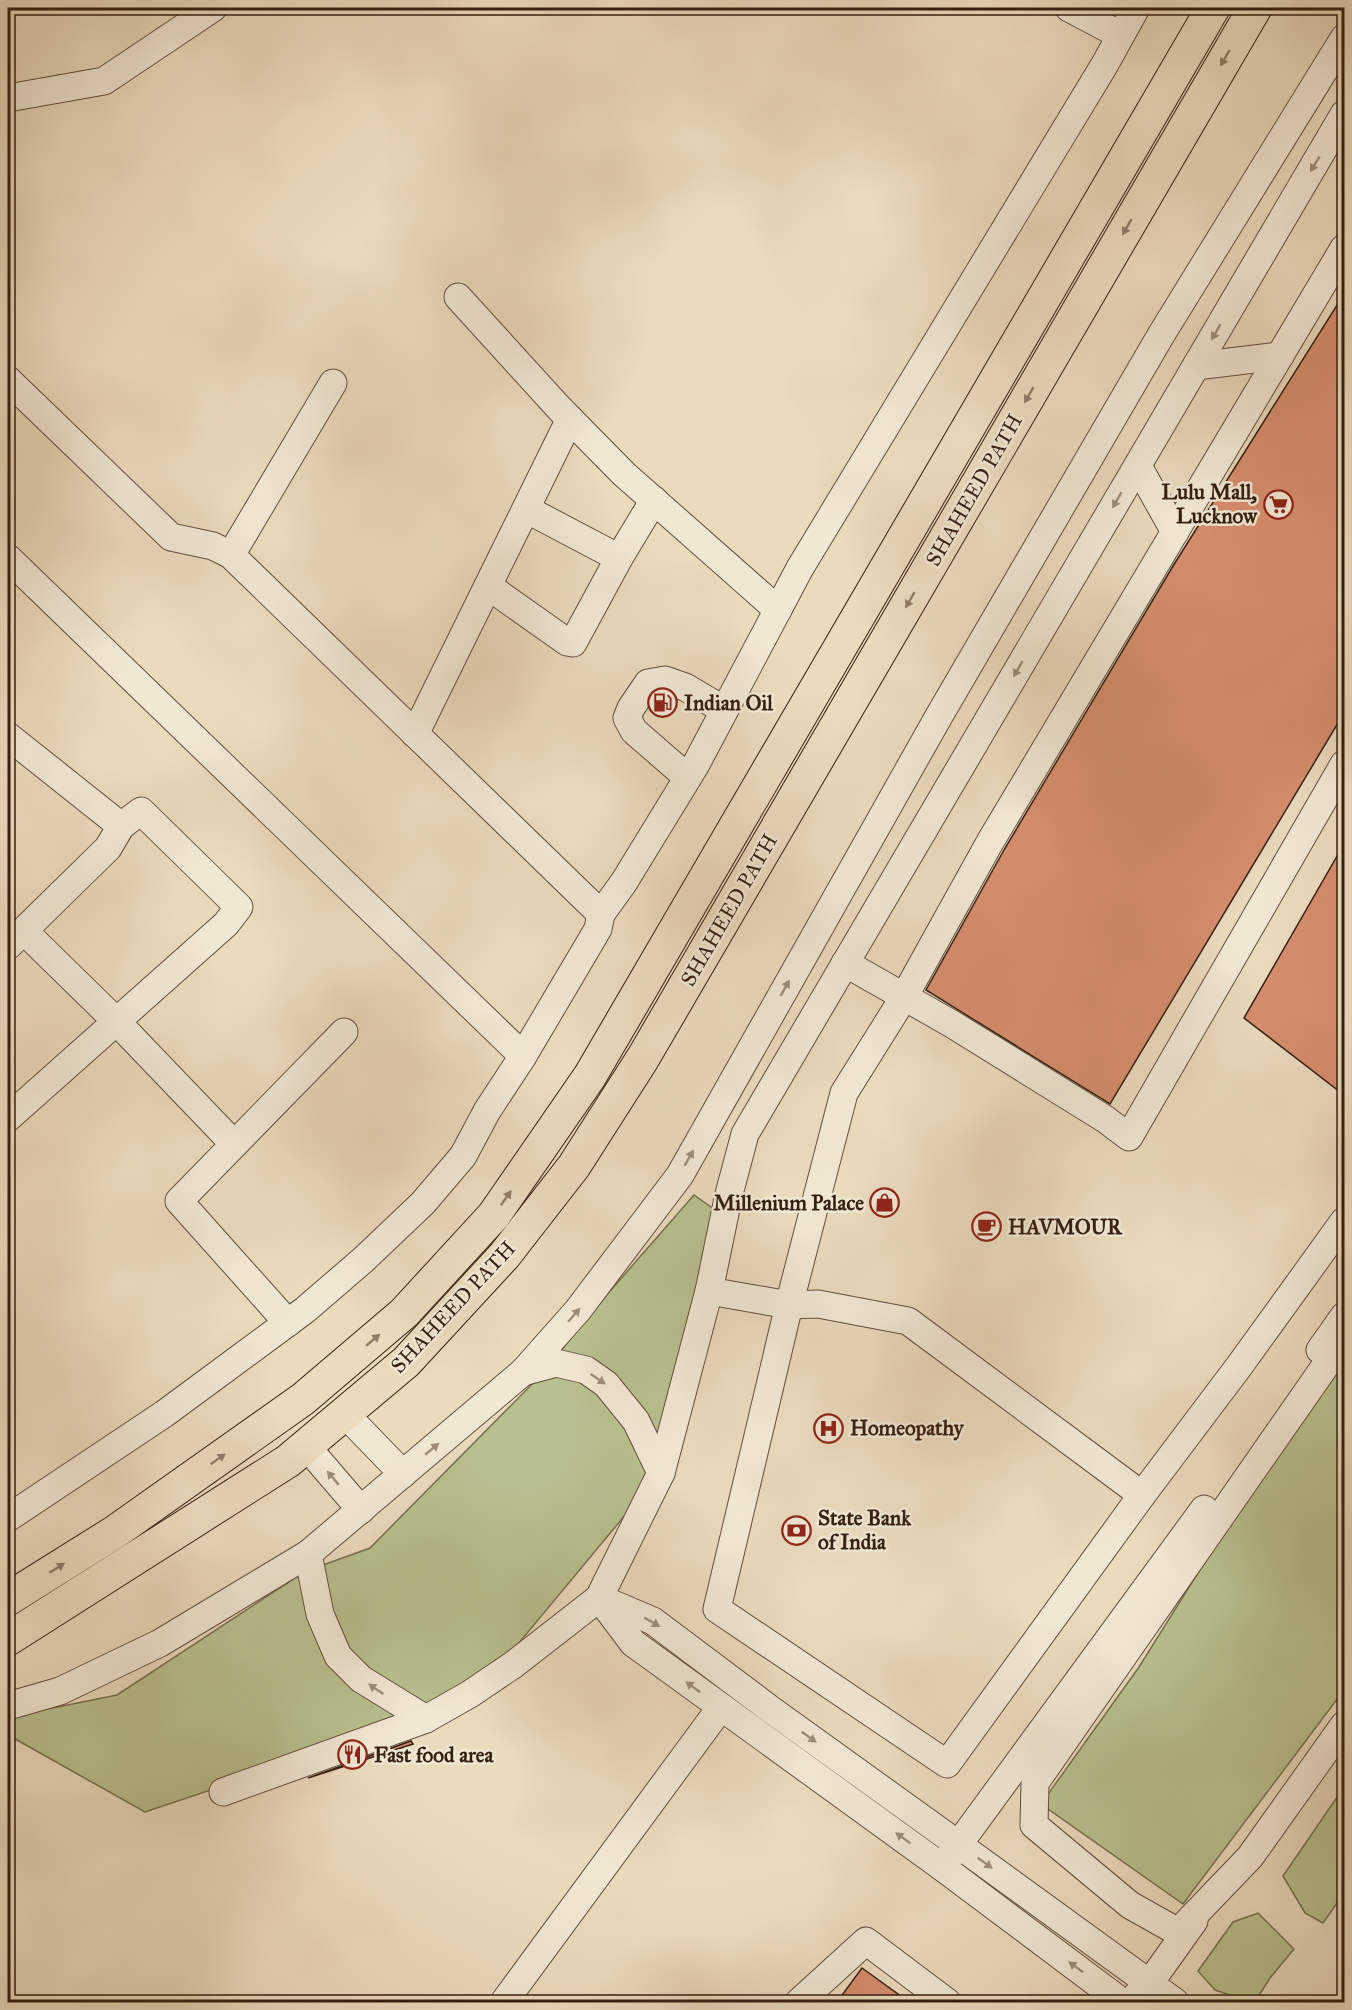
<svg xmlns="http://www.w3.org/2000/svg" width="1352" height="2010" font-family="'IM FELL Great Primer',serif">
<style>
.green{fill:#b9c08f;stroke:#767050;stroke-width:1.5}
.building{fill:#d68d6f;stroke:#341f11;stroke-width:1.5}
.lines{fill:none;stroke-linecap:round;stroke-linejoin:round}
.minor-casing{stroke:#624e3c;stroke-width:29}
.highway-casing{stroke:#341f11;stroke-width:35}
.minor{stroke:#f1e8d4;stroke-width:27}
.highway{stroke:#eadbbd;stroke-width:33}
.oneway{fill:#8f7d67}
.oneway2{fill:#9c8e7c}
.labels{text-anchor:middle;stroke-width:5;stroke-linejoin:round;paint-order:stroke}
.street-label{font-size:21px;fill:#341f11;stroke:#f1e8d4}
.poi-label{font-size:21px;font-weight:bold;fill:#341f11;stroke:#f1e8d4;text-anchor:start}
</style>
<rect width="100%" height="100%" fill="#eadbbd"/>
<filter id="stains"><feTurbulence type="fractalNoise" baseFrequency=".00333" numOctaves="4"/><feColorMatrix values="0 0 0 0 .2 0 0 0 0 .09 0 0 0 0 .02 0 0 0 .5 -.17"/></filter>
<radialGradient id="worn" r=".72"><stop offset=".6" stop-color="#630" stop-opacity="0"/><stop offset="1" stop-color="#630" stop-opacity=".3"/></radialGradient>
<g class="green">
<path d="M694 1195 718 1212 646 1490 479 1691 357 1741 145 1812 8 1735V1717L117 1695 304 1572 370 1548 548 1368 583 1322Z"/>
<path d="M1344 1353V1690L1183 1904 1041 1804 1139 1667 1302 1407Z"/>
<path d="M1344 1787V1893L1323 1923 1305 1913 1283 1876Z"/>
<path d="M1258 1913 1294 1949 1270 1978 1255 2002H1250L1215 1990 1198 1971 1233 1922Z"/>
</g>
<g class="building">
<path d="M1344 294V713L1110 1104 926 990 1004 850 1173 566Z"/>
<path d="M1344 844V1095L1244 1018Z"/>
<path d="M411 1741 413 1744 308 1778Z"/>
<path d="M862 1968 909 2002H837Z"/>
</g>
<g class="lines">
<defs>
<g id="minor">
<path d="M1069 8 1120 35"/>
<path d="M8 98 104 81 213 8"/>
<path d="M1344 248 990 842 904 997 844 1093 789 1305 717 1609 947 1764 1142 1495 1240 1365 1344 1221"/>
<path d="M458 297 559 408 624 474 778 610"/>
<path d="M1196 366 1280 356"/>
<path d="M8 380 171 537 213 546 231 555 601 914"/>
<path d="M1138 466 1175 532"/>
<path d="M526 509 619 558 654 500"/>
<path d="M231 555 333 383"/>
<path d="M8 558 523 1056"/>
<path d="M488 586 567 642 573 643 619 558"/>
<path d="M415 734 570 419"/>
<path d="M8 736 121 826 108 848 8 946"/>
<path d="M687 777 634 731 627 718 631 708 648 683 665 680 685 687 724 710"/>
<path d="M24 931 116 1021 234 1144"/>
<path d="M845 963 952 1024 1105 1119 1129 1137 1344 764"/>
<path d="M8 1118 226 924 239 907 141 811 121 826"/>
<path d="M709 1291 789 1305 818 1304 908 1321 1142 1495"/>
<path d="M288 1323 179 1201 344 1032"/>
<path d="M1344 1339 1035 1783 1034 1825 1130 1905 1178 1932 1250 1857 1344 1725"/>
<path d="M1320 1350 1344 1316"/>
<path d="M523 1372 556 1363 586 1370 606 1384 636 1421 661 1473"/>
<path d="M344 1413 403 1474"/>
<path d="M306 1446 361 1510"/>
<path d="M8 1518 164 1414 305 1310 363 1260 423 1203 463 1156 487 1111 523 1056 598 929 601 914 624 882 695 766 800 568 1105 64 1136 8"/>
<path d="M308 1554 320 1614 338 1656 361 1679 426 1719"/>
<path d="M599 1598 653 1621 770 1709 959 1845 1175 2002"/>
<path d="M600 1599 633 1643 942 1867 1122 2002"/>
<path d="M8 1706 60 1691 160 1643 308 1554 523 1372 578 1310 680 1175 939 716 1161 335 1344 38"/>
<path d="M223 1792 426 1719 470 1694 513 1665 599 1598 661 1473 709 1291 729 1194 745 1134 1344 114"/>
<path d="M942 1867 1204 1509"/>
<path d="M1137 1995 1149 1984 1194 1921"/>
<path d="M504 2002 721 1707"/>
<path d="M799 2002 866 1941 947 2002"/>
</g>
<g id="highway">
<path d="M8 1599 115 1532 303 1399 404 1313 494 1215 590 1076 1213 8"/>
<path d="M8 1639 288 1461 406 1362 504 1256 574 1166 643 1058 1255 8"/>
</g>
</defs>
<use href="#minor" class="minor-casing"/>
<use href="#highway" class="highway-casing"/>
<use href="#minor" class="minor"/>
<use href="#highway" class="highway"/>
</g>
<defs><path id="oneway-solid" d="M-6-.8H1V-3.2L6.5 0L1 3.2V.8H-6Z" transform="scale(1.5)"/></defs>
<g class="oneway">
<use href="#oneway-solid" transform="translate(1225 58) rotate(120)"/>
<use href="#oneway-solid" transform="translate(1127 227) rotate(120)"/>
<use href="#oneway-solid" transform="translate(1029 395) rotate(120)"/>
<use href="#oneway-solid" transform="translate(910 600) rotate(120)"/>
<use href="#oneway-solid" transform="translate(506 1198) rotate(-55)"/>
<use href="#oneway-solid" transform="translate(373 1340) rotate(-40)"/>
<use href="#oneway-solid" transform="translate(218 1459) rotate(-35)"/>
<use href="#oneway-solid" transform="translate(57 1568) rotate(-32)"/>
</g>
<g class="oneway2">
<use href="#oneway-solid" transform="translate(1315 164) rotate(121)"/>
<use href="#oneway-solid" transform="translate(1216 332) rotate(120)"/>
<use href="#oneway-solid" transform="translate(1117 500) rotate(120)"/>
<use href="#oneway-solid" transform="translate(1018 669) rotate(120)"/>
<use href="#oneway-solid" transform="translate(785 988) rotate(-61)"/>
<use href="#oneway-solid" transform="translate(689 1158) rotate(-61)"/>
<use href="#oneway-solid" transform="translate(574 1315) rotate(-49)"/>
<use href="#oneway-solid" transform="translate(598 1379) rotate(34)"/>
<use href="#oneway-solid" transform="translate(432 1449) rotate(-40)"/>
<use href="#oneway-solid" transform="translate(333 1478) rotate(-130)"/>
<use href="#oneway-solid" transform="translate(652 1622) rotate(30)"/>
<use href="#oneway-solid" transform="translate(693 1687) rotate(-144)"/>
<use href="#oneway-solid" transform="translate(376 1689) rotate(-146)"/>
<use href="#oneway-solid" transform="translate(809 1737) rotate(36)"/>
<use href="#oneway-solid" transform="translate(903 1838) rotate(-144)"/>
<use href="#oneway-solid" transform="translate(985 1863) rotate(36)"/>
<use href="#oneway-solid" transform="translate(1076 1967) rotate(-143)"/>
</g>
<defs>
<symbol id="supermarket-ring" viewBox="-11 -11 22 22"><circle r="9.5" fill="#f1e8d4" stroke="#8f2418" stroke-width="1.5"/><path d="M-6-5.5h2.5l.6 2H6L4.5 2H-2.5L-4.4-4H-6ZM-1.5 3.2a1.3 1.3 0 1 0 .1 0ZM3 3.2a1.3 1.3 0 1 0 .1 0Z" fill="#8f2418"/></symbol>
<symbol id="fuel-ring" viewBox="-11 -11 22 22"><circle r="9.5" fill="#f1e8d4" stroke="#8f2418" stroke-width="1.5"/><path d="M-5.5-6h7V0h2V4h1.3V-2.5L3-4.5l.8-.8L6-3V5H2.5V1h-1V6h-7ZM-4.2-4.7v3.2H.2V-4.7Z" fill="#8f2418"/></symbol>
<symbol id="shop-ring" viewBox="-11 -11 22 22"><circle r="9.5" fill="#f1e8d4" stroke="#8f2418" stroke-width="1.5"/><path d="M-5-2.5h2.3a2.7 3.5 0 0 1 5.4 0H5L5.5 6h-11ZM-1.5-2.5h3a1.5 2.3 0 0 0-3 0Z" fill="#8f2418"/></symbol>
<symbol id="cafe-ring" viewBox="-11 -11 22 22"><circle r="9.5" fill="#f1e8d4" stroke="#8f2418" stroke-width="1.5"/><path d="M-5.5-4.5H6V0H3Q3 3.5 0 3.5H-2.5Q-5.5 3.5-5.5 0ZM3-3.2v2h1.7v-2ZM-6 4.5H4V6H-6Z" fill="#8f2418"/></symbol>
<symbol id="hospital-ring" viewBox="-11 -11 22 22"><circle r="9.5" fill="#f1e8d4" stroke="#8f2418" stroke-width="1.5"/><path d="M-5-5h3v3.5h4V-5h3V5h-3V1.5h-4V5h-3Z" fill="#8f2418"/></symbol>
<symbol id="bank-ring" viewBox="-11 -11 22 22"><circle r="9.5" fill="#f1e8d4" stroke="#8f2418" stroke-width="1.5"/><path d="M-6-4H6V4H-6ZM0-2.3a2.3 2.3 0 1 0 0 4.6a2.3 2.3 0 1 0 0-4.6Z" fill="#8f2418"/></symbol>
<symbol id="restaurant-ring" viewBox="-11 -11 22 22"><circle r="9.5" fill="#f1e8d4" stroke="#8f2418" stroke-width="1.5"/><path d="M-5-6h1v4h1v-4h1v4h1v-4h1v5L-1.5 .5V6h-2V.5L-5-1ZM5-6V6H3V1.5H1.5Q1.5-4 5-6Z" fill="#8f2418"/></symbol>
</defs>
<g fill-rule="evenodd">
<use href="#supermarket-ring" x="1262" y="488" width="33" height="33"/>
<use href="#fuel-ring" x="646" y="686" width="33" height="33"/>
<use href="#shop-ring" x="868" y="1186" width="33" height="33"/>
<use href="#cafe-ring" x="970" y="1210" width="33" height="33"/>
<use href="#hospital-ring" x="812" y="1412" width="33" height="33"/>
<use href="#bank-ring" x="780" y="1514" width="33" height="33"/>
<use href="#restaurant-ring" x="336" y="1738" width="33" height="33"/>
</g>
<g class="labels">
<g class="street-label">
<text transform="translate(974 490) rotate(-60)" y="7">SHAHEED PATH</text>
<text transform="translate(729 910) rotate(-60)" y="7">SHAHEED PATH</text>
<text transform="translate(453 1307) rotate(-47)" y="7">SHAHEED PATH</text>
</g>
<g class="poi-label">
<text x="1257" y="499" text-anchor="end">Lulu Mall,<tspan x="1257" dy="24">Lucknow</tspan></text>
<text x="684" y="710">Indian Oil</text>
<text x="864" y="1210" text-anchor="end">Millenium Palace</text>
<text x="1008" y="1234">HAVMOUR</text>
<text x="850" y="1435">Homeopathy</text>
<text x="818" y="1525">State Bank<tspan x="818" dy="24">of India</tspan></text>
<text x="374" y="1762">Fast food area</text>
</g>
</g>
<rect width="1352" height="2010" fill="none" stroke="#eadbbd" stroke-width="30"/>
<rect x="9" y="9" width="1334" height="1992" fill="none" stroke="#341f11" stroke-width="3"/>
<rect x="15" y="15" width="1322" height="1980" fill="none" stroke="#341f11" stroke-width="1.5"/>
<rect width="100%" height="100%" filter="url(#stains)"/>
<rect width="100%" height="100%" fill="url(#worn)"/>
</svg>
